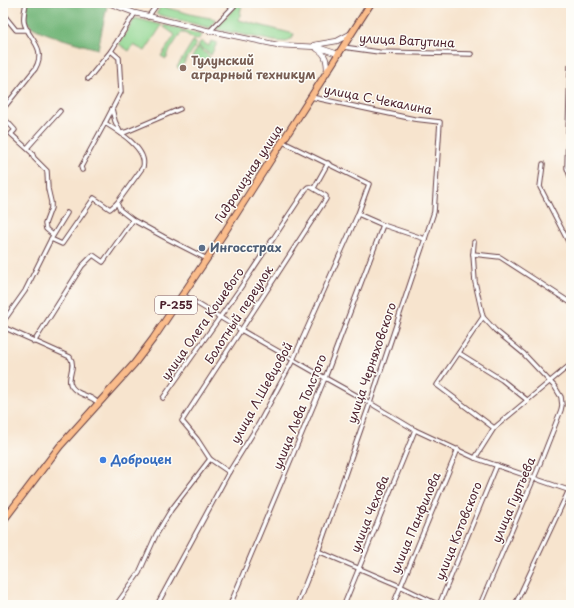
<svg xmlns="http://www.w3.org/2000/svg" width="574" height="608" font-family="'Playpen Sans',sans-serif">
<style>
.green{fill:#90d690;stroke:#6d7a5e}
.forest{fill:#74b77a;stroke:#5f6b52}
.lines{fill:none;stroke-linecap:round;stroke-linejoin:round}
.minor-casing{stroke:#643d43;stroke-width:5.5}
.tertiary-casing{stroke:#643d43;stroke-width:6}
.trunk-casing{stroke:#643d43;stroke-width:8}
.minor{stroke:#fff;stroke-width:3.5}
.tertiary{stroke:#fff;stroke-width:4.5}
.trunk{stroke:#fabc8b;stroke-width:6}
.education-dot{fill:#8d6e63;stroke:#fdfcf7;stroke-width:1.5}
.service-dot{fill:#5c6f8a;stroke:#fdfcf7;stroke-width:1.5}
.shop-dot{fill:#3f7fe0;stroke:#fdfcf7;stroke-width:1.5}
.labels{text-anchor:middle;stroke-width:3;stroke-linejoin:round;paint-order:stroke}
.shield{fill:#fdfcf7;stroke:#806168;stroke-width:1}
.shield-label{font-size:11px;font-weight:bold;fill:#4a1f2b}
.street-label{font-size:12px;fill:#4a1f2b;stroke:#fdfcf7}
.education-label{font-size:12px;font-weight:bold;fill:#785e54;stroke:#fdfcf7;text-anchor:start}
.service-label{font-size:12px;font-weight:bold;fill:#4e5e75;stroke:#fdfcf7;text-anchor:start}
.shop-label{font-size:12px;font-weight:bold;fill:#366cbe;stroke:#fdfcf7;text-anchor:start}
</style>
<rect width="100%" height="100%" fill="#fdfcf7"/>
<filter id="ink" filterUnits="userSpaceOnUse"><feTurbulence type="fractalNoise" baseFrequency=".025" numOctaves="2"/><feDisplacementMap in="SourceGraphic" scale="8" xChannelSelector="R" yChannelSelector="G"/><feConvolveMatrix kernelMatrix="1 2 1 2 8 2 1 2 1" color-interpolation-filters="sRGB"/></filter>
<filter id="wash" filterUnits="userSpaceOnUse"><feTurbulence type="fractalNoise" baseFrequency=".012" numOctaves="4" result="noise"/><feDisplacementMap in="SourceGraphic" scale="16" xChannelSelector="R" yChannelSelector="G"/><feGaussianBlur stdDeviation="0.9" result="paint"/><feColorMatrix in="noise" values="0 0 0 0 0 0 0 0 0 0 0 0 0 0 0 0 0 1.4 0 .05"/><feComposite in="paint" operator="in"/></filter>
<g filter="url(#wash)">
<rect width="100%" height="100%" fill="#f7e4ce"/>
<g class="green">
<path d="M163 3H167L164 7 194 15 216 19 210 28 156 14Z"/>
<path d="M239 3H242L239 20 294 34 292 39H290L286 42 274 41 215 29Z"/>
<path d="M135 18 162 25 145 51 133 45 129 51 119 44Z"/>
<path d="M165 25 202 35 200 38 195 40 185 33H181L166 56 168 57 166 59 161 56 175 35 164 27Z"/>
<path d="M193 41 196 43V45L180 69 177 67Z"/>
<path d="M201 41 209 46 211 41 217 43 211 55 198 46Z"/>
<path d="M198 47 210 57 205 65 192 57Z"/>
</g>
<path class="forest" d="M27 3H99L107 6 98 49C84 45 36 33 29 24 24 19 25 9 27 3Z"/>
</g>
<g filter="url(#ink)">
<g class="lines">
<defs>
<g id="minor">
<path d="M3 14 16 30H28"/>
<path d="M148 17 158 3"/>
<path d="M210 31 237 3"/>
<path d="M343 47 379 52 471 54"/>
<path d="M571 66H570L567 168 571 179"/>
<path d="M88 79 111 51 135 13"/>
<path d="M3 109 35 69C48 47 27 38 24 22 23 16 25 9 26 3"/>
<path d="M112 109 115 121 120 132"/>
<path d="M3 117 15 130 11 134 32 153 34 158 47 171 48 189 51 202V208L45 224 46 229 53 235"/>
<path d="M121 133 126 132 180 109"/>
<path d="M27 148 60 111"/>
<path d="M543 164 540 187 571 247"/>
<path d="M82 170 81 167 105 123 121 92 119 58 111 51"/>
<path d="M314 188 328 163"/>
<path d="M117 203 120 210 133 220 164 237 207 259"/>
<path d="M358 214 383 225 425 239"/>
<path d="M51 239 62 244 94 198 110 209 117 203 143 167C148 149 118 131 105 123"/>
<path d="M474 242 473 254 475 282 483 317 495 330 523 353 555 387 561 397 562 405 561 410 537 471 480 605"/>
<path d="M473 254 500 257 571 303"/>
<path d="M183 295 241 330 318 374 370 403 415 430 475 458 571 491"/>
<path d="M483 317 437 385 494 428"/>
<path d="M3 322 25 291 51 239 67 213"/>
<path d="M3 327 70 357C77 367 65 379 72 387 77 394 84 394 91 398 94 399 96 402 99 403"/>
<path d="M34 342 82 266 93 255 103 262 133 220"/>
<path d="M459 353 502 380 527 400"/>
<path d="M163 398 239 290 306 189 308 187H311L326 196V199L182 421 197 439 210 459 229 472"/>
<path d="M475 458 494 428 571 364"/>
<path d="M318 551 400 586 439 605"/>
<path d="M116 605 139 573 156 535 171 510 210 459"/>
<path d="M157 605 229 472 258 425 293 360 358 214 369 184 283 142"/>
<path d="M230 605 325 378 383 225"/>
<path d="M297 605 318 552 370 403 434 212 440 122 414 119 311 97"/>
<path d="M344 605 415 430"/>
<path d="M393 605 458 449"/>
<path d="M439 605 497 465"/>
<path d="M515 605 569 490"/>
</g>
<g id="tertiary">
<path d="M108 3 135 13 206 30 278 45 317 47 338 54"/>
<path d="M314 45 337 41 350 34"/>
<path d="M317 49C326 54 327 61 327 71"/>
</g>
<path id="trunk" d="M3 521 60 446 134 364 153 339 224 233 371 3"/>
</defs>
<use href="#minor" class="minor-casing"/>
<use href="#tertiary" class="tertiary-casing"/>
<use href="#trunk" class="trunk-casing"/>
<use href="#minor" class="minor"/>
<use href="#tertiary" class="tertiary"/>
<use href="#trunk" class="trunk"/>
</g>
</g>
<circle class="education-dot" cx="183" cy="68" r="4"/>
<circle class="service-dot" cx="202" cy="248" r="4"/>
<circle class="shop-dot" cx="103" cy="460" r="4"/>
<g class="labels">
<rect class="shield" x="155" y="296" width="42" height="18" rx="3"/>
<g class="shield-label">
<text x="176" y="309">Р-255</text>
</g>
<g class="street-label">
<text transform="translate(407 41) rotate(3)" y="4">улица Ватутина</text>
<text transform="translate(378 100) rotate(11)" y="4">улица С.Чекалина</text>
<text transform="translate(249 174) rotate(-57)" y="4">Гидролизная улица</text>
<text transform="translate(239 315) rotate(-57)" y="4">Болотный переулок</text>
<text transform="translate(203 324) rotate(-55)" y="4">улица Олега Кошевого</text>
<text transform="translate(372 363) rotate(-71)" y="4">улица Черняховского</text>
<text transform="translate(262 393) rotate(-61)" y="4">улица Л.Шевцовой</text>
<text transform="translate(300 412) rotate(-68)" y="4">улица Льва Толстого</text>
<text transform="translate(514 500) rotate(-67)" y="4">улица Гуртьева</text>
<text transform="translate(370 514) rotate(-68)" y="4">улица Чехова</text>
<text transform="translate(416 523) rotate(-67)" y="4">улица Панфилова</text>
<text transform="translate(459 531) rotate(-68)" y="4">улица Котовского</text>
</g>
<g class="education-label">
<text x="191" y="65">Тулунский<tspan x="191" dy="14">аграрный техникум</tspan></text>
</g>
<g class="service-label">
<text x="210" y="252">Ингосстрах</text>
</g>
<g class="shop-label">
<text x="111" y="464">Доброцен</text>
</g>
</g>
<rect width="574" height="608" fill="none" stroke="#fdfcf7" stroke-width="16"/>
</svg>
